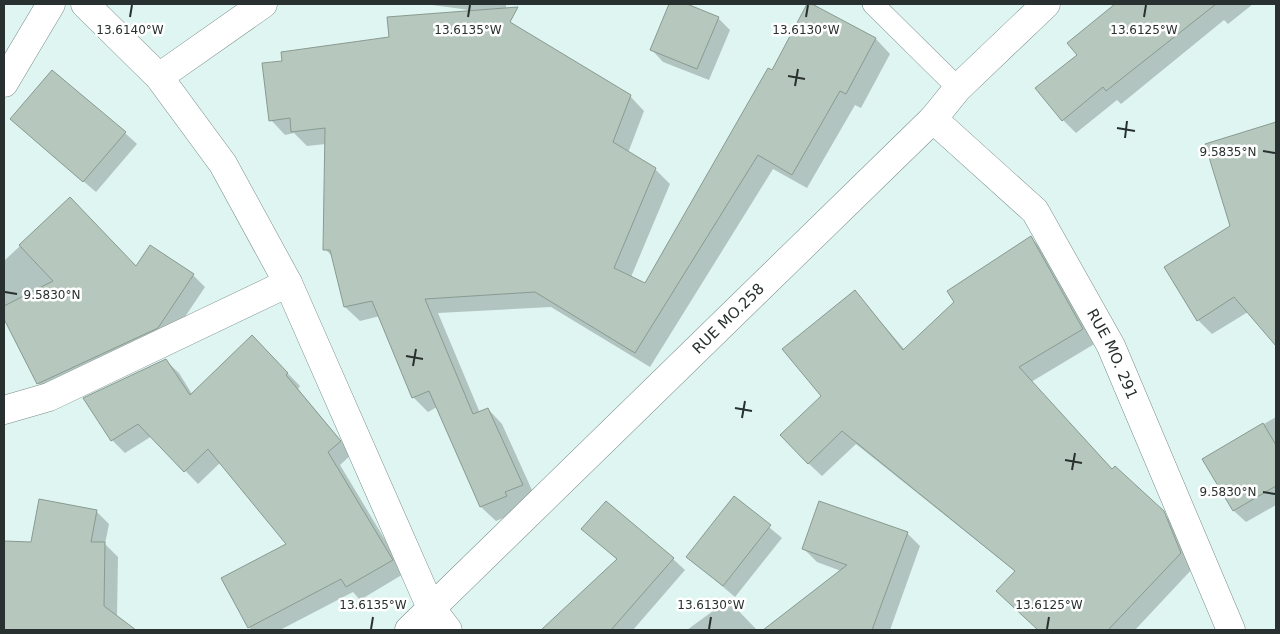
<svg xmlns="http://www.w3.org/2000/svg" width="1280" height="634" font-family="'DejaVu Sans',sans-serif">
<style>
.shadow{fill:#0003}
.building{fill:#b6c8be;stroke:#899a91}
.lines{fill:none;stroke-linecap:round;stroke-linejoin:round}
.lane-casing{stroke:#798d88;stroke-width:22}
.street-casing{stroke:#798d88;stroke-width:29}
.lane{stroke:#fff;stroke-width:21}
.street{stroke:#fff;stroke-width:28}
.ticks{fill:none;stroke:#28312f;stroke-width:2}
.labels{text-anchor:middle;stroke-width:5;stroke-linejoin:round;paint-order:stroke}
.street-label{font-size:15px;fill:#28312f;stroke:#fff}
.ticks-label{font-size:12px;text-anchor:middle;fill:#28312f;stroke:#fff;stroke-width:5;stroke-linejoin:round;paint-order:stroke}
</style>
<rect width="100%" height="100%" fill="#dff5f1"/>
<g class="shadow">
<path d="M425 4H506V15Z"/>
<path d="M671 4H683L718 18 730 30 709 80 663 62 652 50Z"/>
<path d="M808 4 876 39 890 54 861 108 855 105 807 188 773 169 650 367 551 307 438 313 480 413 488 409 502 424 536 499 520 511 496 521 481 507 437 407 428 412 413 397 380 316 360 321 345 307 334 258 325 249 326 144 307 146 294 133 285 135 271 120 263 64 630 96 644 111 628 153 655 169 670 184 631 277 646 285 772 71Z"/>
<path d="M1118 4H1253L1228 24 1224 20 1121 104 1117 100 1076 133 1063 120 1078 55 1069 43Z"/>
<path d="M1276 123V224L1212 143Z"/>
<path d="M24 131 125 133 137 144 96 192Z"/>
<path d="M70 199 136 267 193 275 205 287 170 339 50 395 38 383 4 317V261Z"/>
<path d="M1253 237 1276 284V344L1248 312 1212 334 1198 320Z"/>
<path d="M1031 238 1045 252 1096 343 1031 382 1113 470 1177 526 1194 567 1135 630H1039L1011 605 1016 572 856 444 822 476 808 463 822 397 855 292 905 350Z"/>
<path d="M265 350 300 386 298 389 352 454 340 465 405 573 360 600 353 592 280 630H252L249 627 288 545 220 463 198 484 152 436 125 453 112 440 85 399 165 360 179 373 192 394Z"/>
<path d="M1276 417V505L1246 522 1234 511 1204 459Z"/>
<path d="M734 498 782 538 735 597 688 557Z"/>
<path d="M96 511 109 524 105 544 118 557 117 617 134 630H4V543H32Z"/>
<path d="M583 529 673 559 685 570 633 630H543L618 560Z"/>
<path d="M907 533 920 546 890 630H765L841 571 817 562 804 549Z"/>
<path d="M728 600 757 630H687Z"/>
</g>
<g class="building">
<path d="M669 4H687L719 17 697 69 650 50Z"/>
<path d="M807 4H812L876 38 846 94 840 91 792 175 758 155 635 353 535 292 425 299 473 414 488 408 523 485 505 492 507 496 480 507 429 391 412 398 372 301 344 307 330 250H323L325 128 291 132 290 118 269 121 262 63 282 61 281 52 389 37 387 17 518 7 510 22 631 95 613 142 656 168 614 268 645 283 768 68 772 70Z"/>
<path d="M1115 4H1216L1106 91 1103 87 1062 121 1035 88 1077 55 1067 43Z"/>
<path d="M52 70 126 132 83 182 10 119Z"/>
<path d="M1276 122V346L1234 297 1197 321 1164 267 1230 226 1205 144Z"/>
<path d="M70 197 136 266 150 245 194 274 158 328 37 384 4 319V306L53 281 19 245Z"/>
<path d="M1031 236 1083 329 1019 367 1112 469 1115 466 1164 511 1181 553 1108 630H1038L996 591 1015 571 842 431 808 464 780 435 821 396 782 349 855 290 903 350 954 302 947 291Z"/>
<path d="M252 335 288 373 286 375 340 440 341 441 328 452 393 560 346 587 341 579 248 628 221 578 286 544 208 449 184 472 138 424 111 441 83 398 166 359 190 395Z"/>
<path d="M1263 423 1276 445V486L1233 511 1202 459Z"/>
<path d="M734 496 771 525 723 586 686 557Z"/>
<path d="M39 499 97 510 91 542H105L104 606 136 630H4V541L31 542Z"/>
<path d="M606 501 674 558 611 630H541L617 559 581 529Z"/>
<path d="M819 501 908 532 872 630H763L847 565 802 549Z"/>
</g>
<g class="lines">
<defs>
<path id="lane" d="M873 4 958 88"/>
<g id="street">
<path d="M85 4 159 77 223 164 288 283 431 608 448 630"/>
<path d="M159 77 263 4"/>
<path d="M4 83 51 4"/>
<path id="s1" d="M933 119 1035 211 1111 346 1231 630"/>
<path d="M4 410 49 397 288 283"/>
<path id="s2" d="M409 630 933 119 958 88 1046 4"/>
</g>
</defs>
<use href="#lane" class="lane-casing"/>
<use href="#street" class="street-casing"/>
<use href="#lane" class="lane"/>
<use href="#street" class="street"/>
</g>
<path class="ticks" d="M130 17 132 5M468 17 470 5M806 17 808 5M1144 17 1146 5M788 76 805 79M795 86 798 69M1117 128 1135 131M1125 138 1127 121M1263 151 1275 153M5 292 17 294M406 356 423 359M413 366 416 349M735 408 752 411M742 418 745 401M1065 460 1082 463M1072 470 1075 453M1263 492 1275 494M371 629 373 617M709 629 711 617M1047 629 1049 617"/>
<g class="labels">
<g class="street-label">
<text dy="5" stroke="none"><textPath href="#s2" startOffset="446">RUE MO.258</textPath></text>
<text dy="5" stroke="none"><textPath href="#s1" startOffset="300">RUE MO. 291</textPath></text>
</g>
</g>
<g class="ticks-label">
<text x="130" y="34">13.6140°W</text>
<text x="468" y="34">13.6135°W</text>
<text x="806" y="34">13.6130°W</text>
<text x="1144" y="34">13.6125°W</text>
<text x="1228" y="156">9.5835°N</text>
<text x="52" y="299">9.5830°N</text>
<text x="1228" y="496">9.5830°N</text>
<text x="373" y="609">13.6135°W</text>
<text x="711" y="609">13.6130°W</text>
<text x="1049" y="609">13.6125°W</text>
</g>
<rect width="1280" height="634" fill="none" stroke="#28312f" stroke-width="10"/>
</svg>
